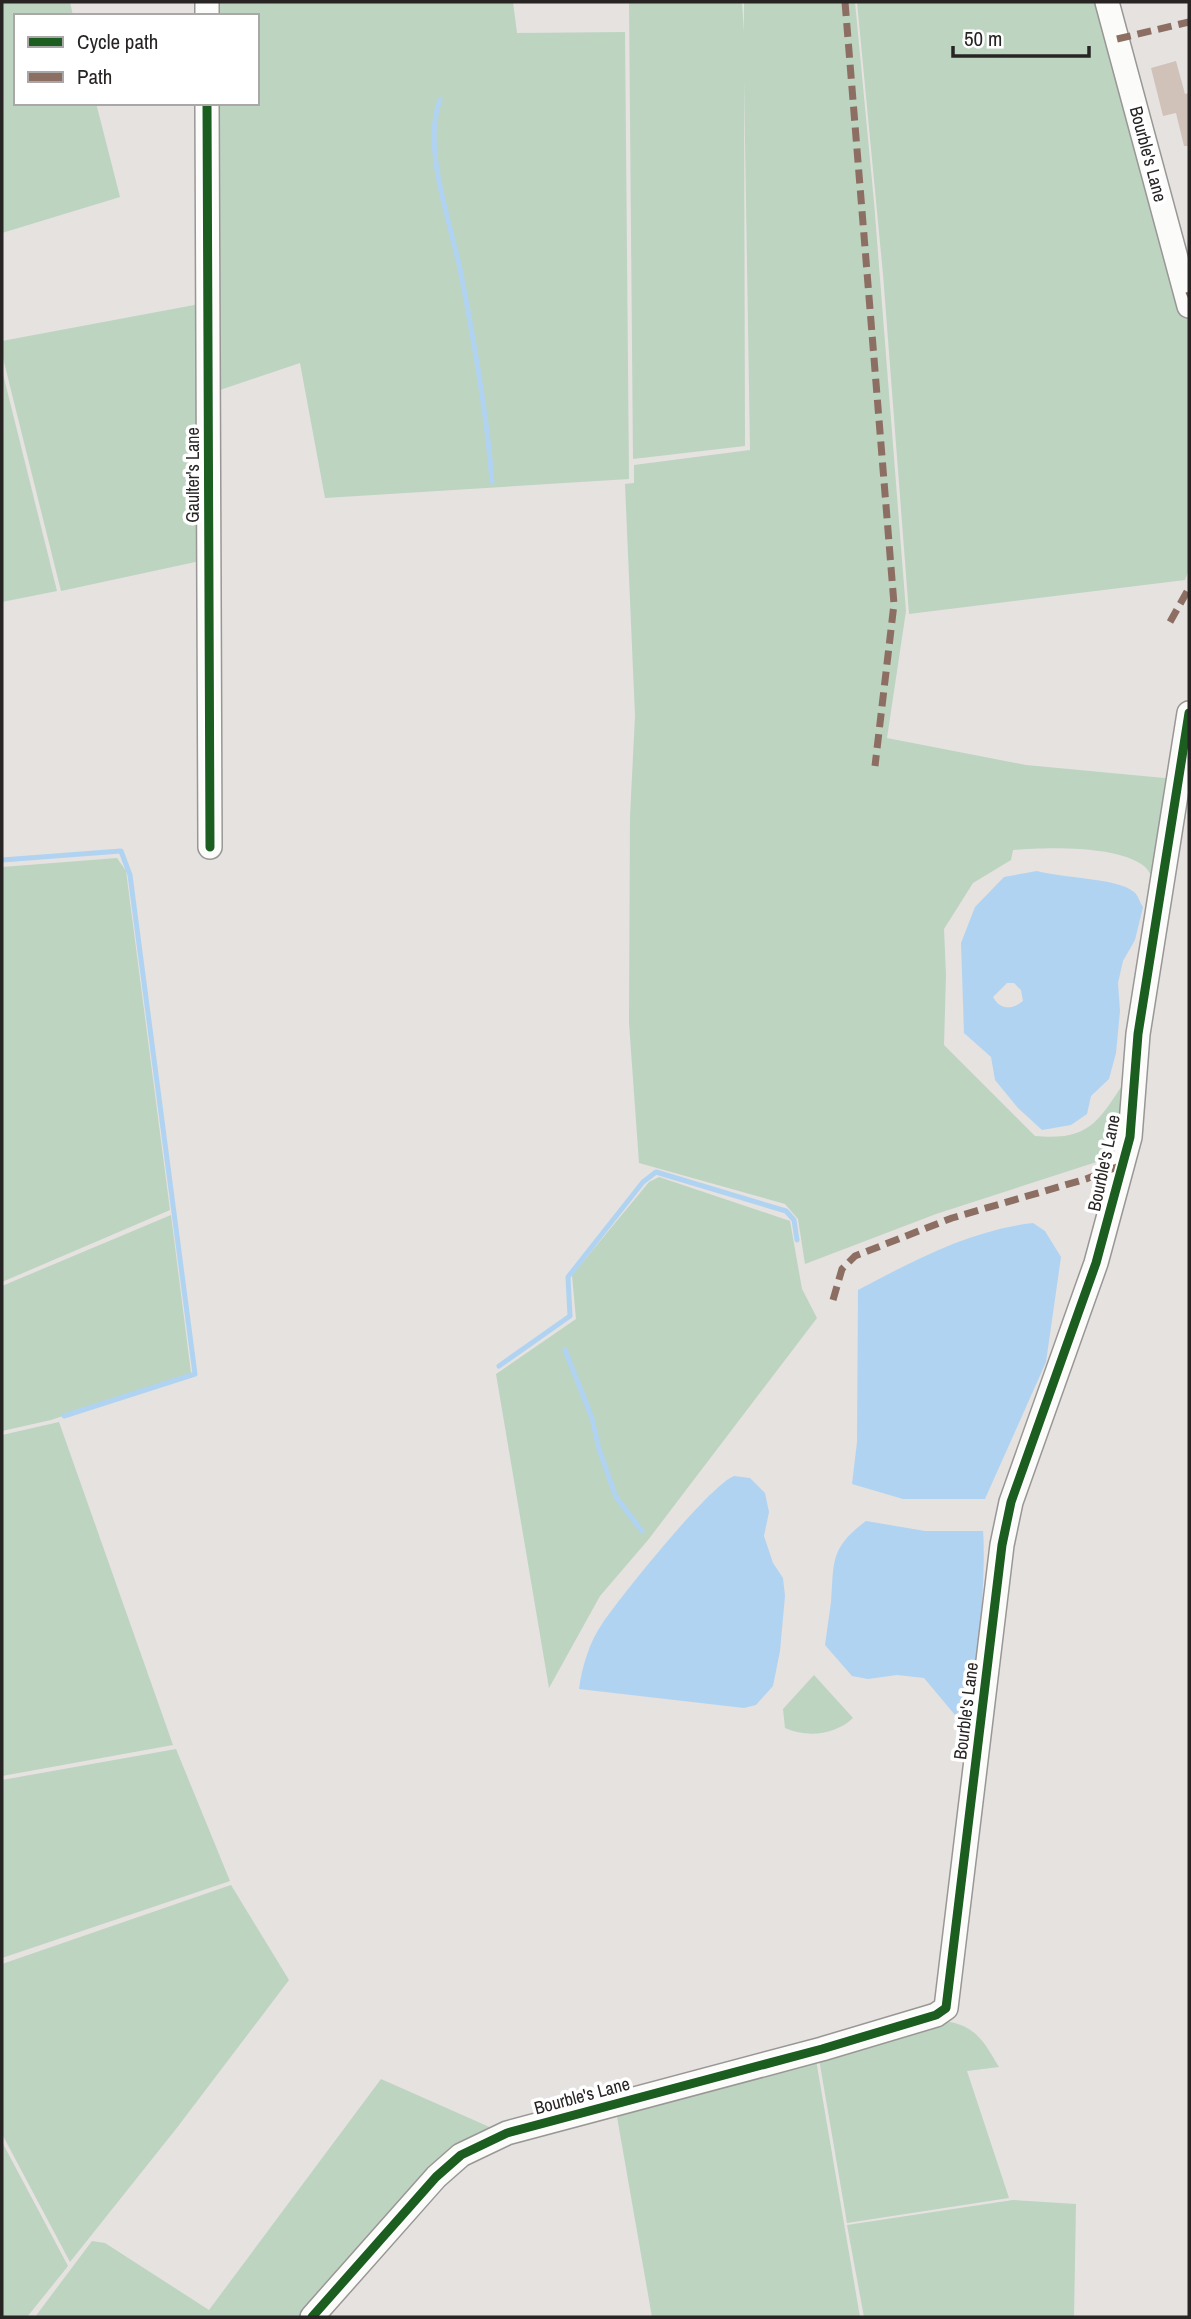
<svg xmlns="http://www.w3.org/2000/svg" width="1191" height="2319" font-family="'Archivo Narrow',sans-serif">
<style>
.green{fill:#bdd4c1}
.water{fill:#b1d3f2;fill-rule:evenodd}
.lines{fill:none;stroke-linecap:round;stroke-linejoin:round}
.stream{stroke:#b1d3f2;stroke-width:5}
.building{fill:#d1c2b9}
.minor-casing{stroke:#999795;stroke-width:26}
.minor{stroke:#fbfbfa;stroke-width:23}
.quiet{stroke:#8d6e63;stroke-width:7;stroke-dasharray:14 7;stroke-linecap:butt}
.cycleway-casing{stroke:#fff;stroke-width:13}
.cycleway{stroke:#1b5e20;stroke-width:9}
.labels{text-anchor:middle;stroke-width:7;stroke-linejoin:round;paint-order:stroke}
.street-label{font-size:18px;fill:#272423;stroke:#fff}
</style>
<rect width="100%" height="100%" fill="#e5e2e0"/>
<g class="green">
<path d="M2 2H70L73 16H16V103H96L120 197 2 233Z"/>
<path d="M218 2H513L517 33 625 32 629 479 325 498 300 363 220 390 218 103H257V16H218Z"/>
<path d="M629 2H742L744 32V2H855L874 202 906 611 887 738 1026 765 1175 779 1157 884C1153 879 1149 870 1144 866 1118 845 1045 847 1013 850L1011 860 973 883 944 929 946 975 944 1045 1035 1136C1089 1141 1098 1122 1125 1081L1115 1156 936 1214 805 1264 798 1219 785 1204 639 1163 629 1023 630 817 635 716 625 484 634 483V465L750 450 744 78 745 446 633 459Z"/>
<path d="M857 2H1099L1189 316V569L1185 580 909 614 883 274Z"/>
<path d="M205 303 200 561 61 591 2 354V341Z"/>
<path d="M2 370 57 591 2 602Z"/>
<path d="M117 858 126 871 170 1210 2 1282V867Z"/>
<path d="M659 1177 790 1221 802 1289 817 1318 648 1540 600 1596 549 1688 496 1374 576 1319 572 1275 649 1182Z"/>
<path d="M171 1215 191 1373 51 1420 2 1431V1286Z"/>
<path d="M59 1422 173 1745 2 1776V1435Z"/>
<path d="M814 1675 853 1718C835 1735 807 1738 785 1728L783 1709Z"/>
<path d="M176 1749 230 1881 2 1958V1780Z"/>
<path d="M231 1885 289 1980 176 2129 70 2262 2 2134V1964Z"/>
<path d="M950 2022C977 2027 985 2044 999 2067L967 2071 1009 2198 847 2223 818 2053Z"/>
<path d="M815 2054 860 2317H652L616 2111Z"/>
<path d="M381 2079 494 2129 302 2317H35L92 2241 105 2243 209 2310Z"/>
<path d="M2 2142 68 2266 27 2317H2Z"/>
<path d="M1013 2200 1076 2204 1074 2317H864L847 2225Z"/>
</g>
<g class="water">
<path d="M1037 871C1061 878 1118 878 1134 892 1138 895 1140 903 1143 907L1135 940 1123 961 1118 983 1120 1011 1116 1053 1109 1079 1091 1096 1087 1114 1071 1125 1042 1130 1018 1108 995 1080 991 1057 964 1033 961 943 975 907 1004 877ZM1007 983H1014L1021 990 1023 1001C1012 1010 1000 1010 993 997Z"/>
<path d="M1033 1223 1045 1231 1061 1257 1046 1362 985 1499H903L852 1484 857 1442 858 1290C913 1261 970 1230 1033 1223Z"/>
<path d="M734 1476 750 1478 765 1493 769 1512 764 1536 773 1563 783 1578 785 1596 780 1651 773 1686 756 1705 744 1708 579 1689C582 1667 589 1643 602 1624 620 1597 710 1485 734 1476Z"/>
<path d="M866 1521 925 1531H983C986 1559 980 1684 967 1704 965 1708 959 1712 955 1715L924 1678 897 1675 868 1679 852 1676 825 1645C827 1631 829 1616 831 1602 834 1561 830 1548 866 1521Z"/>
</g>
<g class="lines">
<g class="stream">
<path d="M440 100C421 149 453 228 462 279 475 346 487 414 492 482"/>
<path d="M2 860 121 851 130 875 195 1374 64 1416"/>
<path d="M565 1350 592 1418 599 1449 616 1497 642 1531"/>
<path d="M499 1366 570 1316 568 1277 643 1182 656 1172 786 1211 794 1220 797 1240"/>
</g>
</g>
<path class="building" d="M1176 61 1185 94 1189 93V146H1184L1176 113 1163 116 1151 68Z"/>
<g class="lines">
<defs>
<g id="minor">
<path d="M207 2V16"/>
<path d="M1107 2 1189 306"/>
<path d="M207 103 210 847"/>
<path d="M312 2317 436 2177 461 2155 507 2133 822 2049 936 2015 946 2008 1002 1545 1011 1502 1096 1263 1130 1137 1138 1034 1189 713"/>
</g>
</defs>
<use href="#minor" class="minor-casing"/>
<use href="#minor" class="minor"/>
<g class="quiet">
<path d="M845 2 894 604 875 766"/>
<path d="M1117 39 1189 22"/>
<path d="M1187 296 1189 295"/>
<path d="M1170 622 1189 588"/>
<path d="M833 1300 842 1269 855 1256 952 1218 1086 1179 1122 1165"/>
</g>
<defs>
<g id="cycleway">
<path d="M207 103 210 847"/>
<path d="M312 2317 436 2177 461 2155 507 2133 822 2049 936 2015 946 2008 1002 1545 1011 1502 1096 1263 1130 1137 1138 1034 1189 713"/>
</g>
</defs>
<use href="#cycleway" class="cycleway-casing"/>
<use href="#cycleway" class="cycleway"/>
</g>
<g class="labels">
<g class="street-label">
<text transform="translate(1148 154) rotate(75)" y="6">Bourble's Lane</text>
<text transform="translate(193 475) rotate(-90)" y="6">Gaulter's Lane</text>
<text transform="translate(1104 1163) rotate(-78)" y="6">Bourble's Lane</text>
<text transform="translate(966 1711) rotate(-83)" y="6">Bourble's Lane</text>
<text transform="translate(582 2096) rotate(-15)" y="6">Bourble's Lane</text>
</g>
</g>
<rect width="1191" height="2319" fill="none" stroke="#272423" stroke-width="7"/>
<rect x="14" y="14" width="245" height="91" fill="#ffffff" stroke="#a9a7a7" stroke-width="2"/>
<rect x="28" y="37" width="35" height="10" fill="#1b5e20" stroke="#a9a7a7" stroke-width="2"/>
<text x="77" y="49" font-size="21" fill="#272423">Cycle path</text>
<rect x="28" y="72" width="35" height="10" fill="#8d6e63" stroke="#a9a7a7" stroke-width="2"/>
<text x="77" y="84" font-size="21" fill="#272423">Path</text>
<path d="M953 46v10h136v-10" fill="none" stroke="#272423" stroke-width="3.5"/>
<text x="964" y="46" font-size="21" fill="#272423" stroke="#ffffff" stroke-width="5" paint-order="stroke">50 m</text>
</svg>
